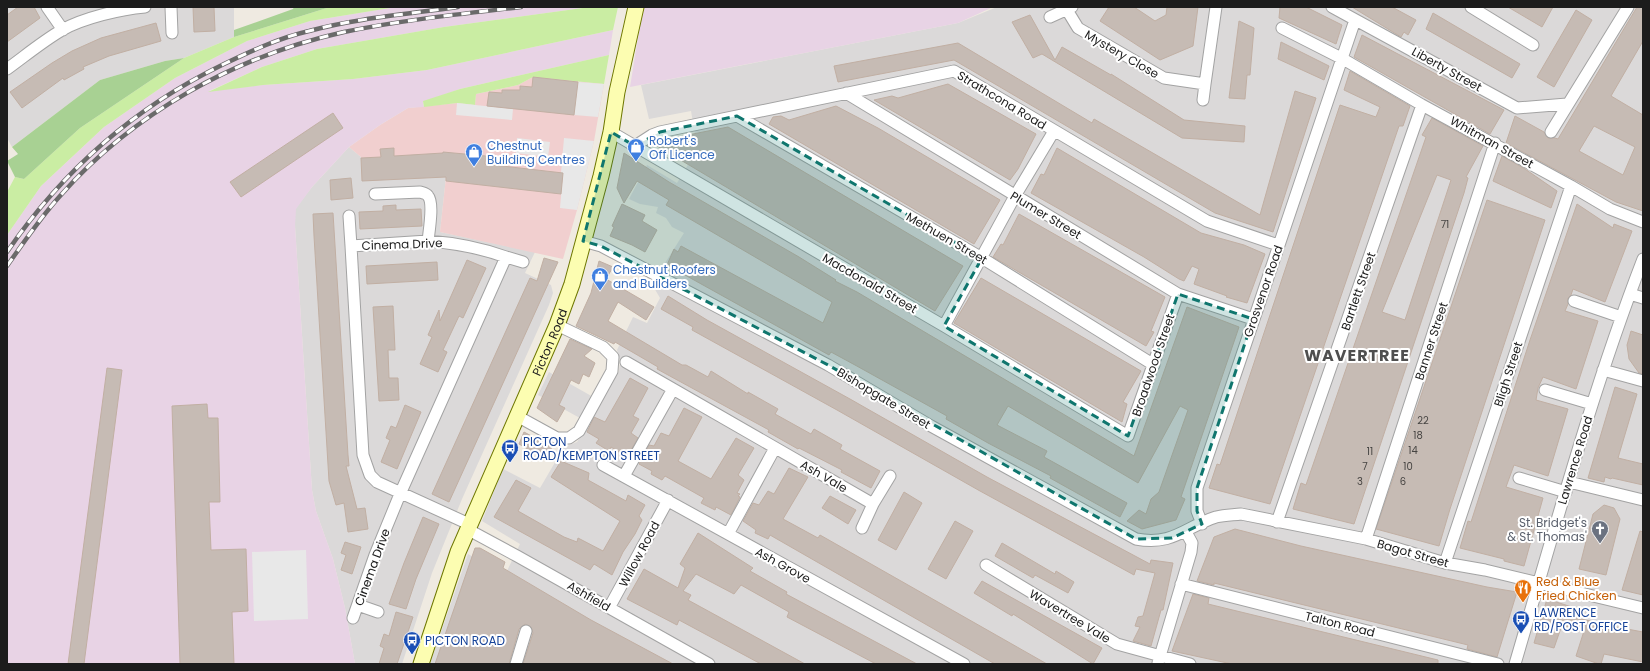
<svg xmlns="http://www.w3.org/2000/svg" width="1650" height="671" viewBox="0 0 1650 671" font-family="Poppins,sans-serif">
<rect width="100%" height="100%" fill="#efeae1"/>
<path fill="#dbd9d9" d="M7,7H234V37L184,58L165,61L100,80L12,147L7,138Z
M997,7H1643V664H430L468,554L505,575L520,544L482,521L503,469L540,488L564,447L577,442L589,423L538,395L549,372L602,402L619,371L620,362L617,350L633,317L647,323L660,298L653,286L665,263L684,233L672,227L666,218L656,213L658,207L640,204L629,199L647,165L677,183L703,140L695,134L691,111L649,119L641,85L958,23Z
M349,147L361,157L362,180L446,177L440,232L535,252L525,273L551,285L553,293L549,305L462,499L432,573L402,664H355L345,608L333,559L316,511L312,490L295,226V209L312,187Z"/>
<path fill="#f1cfcf" d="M533,77L604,84L594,141L577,210L563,259L440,232L446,177L362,181L361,157L349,147L380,125L408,108L457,103L475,105L476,94L518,85Z"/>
<path fill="#e8d3e5" d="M396,7H590L444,27L317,49L262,67L209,91L263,85L353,79L427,70L613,30L609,55L460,89L423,102L424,107L408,108L380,125L349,147L312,187L296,209L295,226L312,490L316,511L333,559L345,608L355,664H7V235L41,186L104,127L175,78L247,41L310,21Z
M643,7H993L958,23L630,87Z"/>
<path fill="#caeda3" d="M330,7H396L310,21L247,41L175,78L104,127L41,186L7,235V192L15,177L24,179L80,128L184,58L234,37Z
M590,7H618L613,30L427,70L353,79L263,85L208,92L262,67L317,49L444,27Z
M609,55L604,84L533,77L518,85L476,94L475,105L457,103L424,107L423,101L460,89Z"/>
<path fill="#a8d193" d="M294,7H330L234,37V30L293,9Z
M184,58L80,128L24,179L15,177L7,161L18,154L12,147L100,80L165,61Z"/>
<path fill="#e8e8e8" d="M578,82L604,84L598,117L574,115Z
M457,103L513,109L512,120L456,115Z
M517,138L550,142L548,157L516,153Z
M564,138L594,141L577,210L560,208L563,173H561Z
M306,550L308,619L254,621L252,552Z"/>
<path fill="#c6bbb4" stroke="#c1afa3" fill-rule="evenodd" d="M18,7H34L40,18L7,42V15Z
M193,7H214L215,31L194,32Z
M1109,7H1134L1155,21L1166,15L1167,7H1198L1193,46L1160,60L1100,21Z
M1280,7H1306L1342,25L1336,44L1279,18Z
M1352,7H1392L1416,20L1408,35L1404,32L1401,37Z
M1508,7H1553L1542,27Z
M1637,7H1643V41L1611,96L1643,115V211L1616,202L1506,143L1515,116L1544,132L1548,138H1555L1558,139ZM1594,126L1635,147L1623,175L1579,151Z
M1576,10L1592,20L1554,87L1537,77Z
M1433,13L1520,64L1512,78L1426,29Z
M1030,15L1055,60L1062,47L1111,75V74L1184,120L1245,126L1244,142L1182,138L1042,54L1033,58L1012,22Z
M1239,21L1254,28L1250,75H1247L1245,99L1229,98Z
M156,23L161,41L109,56L83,67L84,69L64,80L63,78L22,108L10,92L52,63L72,51L101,38Z
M1362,35L1504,110L1490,134L1354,57Z
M1281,42L1329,66L1324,80L1278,59Z
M958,43L1092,123L1094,119L1260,215L1295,91L1316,98L1273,232L1215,213L954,60L838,82L834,66Z
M1350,71L1410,106L1403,126H1399L1270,504L1209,488L1217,464L1220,465L1340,105L1376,117L1380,107L1344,90Z
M533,77L578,82L574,115L487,106L489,92L502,93V90H520V86L532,87Z
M948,84L1036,134L1018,169L1010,180L874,100L892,96L898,98Z
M836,106L878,128L1000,200L974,244L769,124L773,117L781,116L789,120Z
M333,113L343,128L241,197L230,182Z
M1432,118L1483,146L1466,177L1468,178L1464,193L1354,524L1293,509L1301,483L1306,485L1426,137L1422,135ZM1437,175L1451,180L1405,320L1382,312Z
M728,127L963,266L935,311L652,143L671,137L680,143L683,136Z
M394,148V156L443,153V152L486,156L485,164L563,173L561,194L446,181V177L362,181L361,158L381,157L380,149Z
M1057,148L1201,233L1244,245L1265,254L1247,303L1226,297L1227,296L1194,284L1199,269L1192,266L1184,281L1179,279L1144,257L1031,193L1041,174L1044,175Z
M624,153L669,182L799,257L836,280L835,281L857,292L1134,456L1187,307L1239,327L1181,497L1185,499L1176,520L1142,529L1127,521L1139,510L1146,514L1151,499L1159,492L1188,410L1180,406L1138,483L1008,406L997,425L1047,451L1044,457L1127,503L1120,517L1050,478L1051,476L988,443L946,419L947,416L855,365L831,352L829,355L667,265L674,249L678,252L681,246L823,323L832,302L666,205L669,200L637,181L624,203L617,188Z
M1502,156L1525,169L1557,191L1551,208L1493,181Z
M351,178L353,198L331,200L330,180Z
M1487,200L1545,220L1450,509L1439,546L1376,529Z
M622,204L645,215L642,221L657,230L645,252L632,245L610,236L614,227L612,226Z
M1577,204L1613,228L1614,224L1632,231L1605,302L1573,289L1571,295L1568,298V304L1565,311L1598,321L1576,389L1543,377L1538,388L1536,400L1568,409L1548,476L1514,465L1506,487L1543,498L1524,566L1504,561V559L1460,548L1468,521L1471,522L1530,340Z
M396,205V210L421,209L422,226L360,229L359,212L383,211V206Z
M333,213L348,455L349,466H346L357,509L365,508L368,529L348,532L344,503L336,505L329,481L314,236L313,214Z
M1019,214L1165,297L1151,331L1154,332L1146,346L993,257L1001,244L1003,245Z
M544,258L558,262L449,502L432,494L530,278L537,281Z
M467,260L486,268L463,318L459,316L443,350L447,352L438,372L420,364L432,337L428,335L439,310L440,321Z
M599,261L613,267L606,279L654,307L646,320L618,302L608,321L682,365H686L708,377L711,371L748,394V392L778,409L775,414L811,434L814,429L842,445L840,449L880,471L871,488L841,472L842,470L799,448L798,449L768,432L769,430L657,369L658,367L615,342L614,344L576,326L591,293Z
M437,262L438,280L367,284L366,266Z
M981,278L1141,371L1123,402L1127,404L1122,422L954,323Z
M668,296L707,320L850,399L987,477L1150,564L1151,560L1173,563L1163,610H1161L1151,646L1133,641L1140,627L1135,626L1138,617L1143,616L1155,573L1136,569L1134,575L980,491L837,410L692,330L693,327L661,309Z
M393,306L395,350H388L389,378H398L399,400L379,401L373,307Z
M1631,331L1643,335V374L1639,373L1629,359L1627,345Z
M570,339L592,349L584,356L595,363L589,377L583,374L579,384L571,380L559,405L565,408L557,422L537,408Z
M107,368L122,370L84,664H68Z
M630,378L648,388L633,416L639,419L631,433L638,438L627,457L611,447L609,451L596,443L599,439L587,432L594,417L605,422Z
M1615,387L1637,394L1618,458L1643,464V485L1612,478L1611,479L1605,477L1604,482L1588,478Z
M207,404L208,418H218L220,502H209L211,550L246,549L248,611L232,612L234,664H180L172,406Z
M405,405L421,412L397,469L381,462L390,440L386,438L391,426L396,428Z
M684,408L702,417L678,461L711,479L736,438L754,448L738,475L744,480L737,493L740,494L738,496L740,497L731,515L716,507L715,510L701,503L704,498L665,476L662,480L651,474L652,471L639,464L649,445L654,446L661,433L669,436Z
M524,432L552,447L545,459L519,444Z
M561,461L589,473L588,480L626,501L628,495L645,505L639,516L642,520L635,534L623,552L612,575L594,564L590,570L494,517L516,480L531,488L518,511L564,537L577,542L578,538L603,551L620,521L551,477Z
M789,468L808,477L783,519L818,538L820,535L1047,664H995L770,535L768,539L755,533L756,530L743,521L753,503L759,505L768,491L774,494Z
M904,492L922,503L896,550L878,540Z
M830,496L856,510L848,524L822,508Z
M1604,505L1614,508L1620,519L1606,575L1579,569L1593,514Z
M423,517L439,524L416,579L406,609L389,604L404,563Z
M955,521L973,531L946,579L928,569Z
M1235,529L1301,546L1487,587L1517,592L1497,657L1467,649L1468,645L1214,583V585L1197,581L1214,537Z
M1640,531L1643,532V595L1622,590Z
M698,533L753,568L750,571L787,592L786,594L917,664H876L787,617L789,612L741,585L734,594L696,574L683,591L691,595L688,600L805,664H761L679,620L677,625L627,599L644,569L678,588L685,568L680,564Z
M345,542L361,547L352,574L341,570L346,555L341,553Z
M1002,543L1055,574L1056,571L1074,582L1068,593L1035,575L1033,578L995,556Z
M475,548H480L505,562L503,568L591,620L673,664H523L533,633L531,627L525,624L519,629L509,664H435Z
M982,581L1102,648L1093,664L1013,614L1012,616L974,593Z
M1193,594L1209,598L1208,604L1438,660V664H1232L1172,651Z
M1547,599L1578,609L1576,618L1595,622L1594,626L1610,630L1611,626L1643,632V662L1604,654L1601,664H1599L1576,656L1584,631L1562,625L1554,648L1534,643Z
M396,612L413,617L397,664H379L384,648L380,646L384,634L389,636Z"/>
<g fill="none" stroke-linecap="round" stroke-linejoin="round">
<g stroke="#a3a3a3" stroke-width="13">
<path id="street" d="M47,7L63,30
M171,7L172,33
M1332,7L1517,108L1567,104
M1471,7L1533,45
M1067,10L1078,28L1164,78L1205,84L1216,7
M1050,17L1072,7
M1282,28L1343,59L1422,105L1571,186L1610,209L1643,222
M7,69C25,56 43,41 62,30C83,18 121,9 145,7
M846,93L1178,294L1253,319
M1203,100L1205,84
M737,116L982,258L1154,365
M611,132L944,326L1128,436L1178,294
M1551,132L1628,7
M635,146L652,135L660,132L954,71L1207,221L1278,245
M375,194L420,192C423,193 426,193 428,196C434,203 429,231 428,241
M349,216L351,246
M583,241L601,246L828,365L931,426L1136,539C1173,546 1185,527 1216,517C1225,515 1233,515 1241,514L1366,539L1445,563L1485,570L1643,608
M506,257L523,262
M1630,294L1643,298
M1574,301L1621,317
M944,326L1015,196L1054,131
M626,362L873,504
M1603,370L1643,381
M1545,390L1592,404
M517,416L557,438H569L579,431L612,371L613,357L603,347L557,325
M603,465L964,664
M624,476L673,389
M1519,478L1566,492
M1569,482L1643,500
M1277,522L1422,105
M1202,524L1197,511V488L1355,20
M862,528L873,504L890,476
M467,529L517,556L709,664
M728,534L775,448
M1366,539L1495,143
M1445,563L1571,186
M986,565L1117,644L1190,664
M1181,584L1498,664
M358,605L378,612
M609,608L668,500
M353,618L375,555L400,494L506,257C481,248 455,243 428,241L351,246L363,455L370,475L377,482L469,524
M1158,663L1191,552L1192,543L1186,532
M516,664L526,631
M1515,664C1555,528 1592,391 1643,259"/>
</g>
<g stroke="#6e7700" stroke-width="17">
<g id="secondary">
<path id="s1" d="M421,664L458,552L557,325L572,284L601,176L611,132L617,92L636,7"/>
</g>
</g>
<use href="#street" stroke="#fff" stroke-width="11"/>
<use href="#secondary" stroke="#fcfdb1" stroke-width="15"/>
<g stroke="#6a6a6a" stroke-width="4.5">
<path id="rail" d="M7,252C63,170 135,107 224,64C251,51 279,38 309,31C357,18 409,14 458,7
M7,266C24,242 40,218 60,196C133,113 236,56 344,32C402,20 461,14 521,7"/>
</g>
<use href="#rail" stroke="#fff" stroke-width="3" stroke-dasharray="9" stroke-linecap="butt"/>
</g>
<path fill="#0f766e" fill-opacity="0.2" stroke="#0f766e" stroke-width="3" stroke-dasharray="8 5" stroke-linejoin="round" d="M737,116L982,258L944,326L1128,436L1178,294L1253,319L1197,488V511L1202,524L1172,538L1136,539L828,365L601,246L583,241L611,132L635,146L660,132Z"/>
<defs>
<g id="shop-pin" transform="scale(0.9)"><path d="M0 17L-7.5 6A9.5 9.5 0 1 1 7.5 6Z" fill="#3f7fe0" stroke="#fff"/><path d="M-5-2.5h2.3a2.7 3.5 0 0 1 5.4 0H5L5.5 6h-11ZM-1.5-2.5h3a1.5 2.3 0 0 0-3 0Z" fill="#fff"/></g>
<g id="bus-pin" transform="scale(0.9)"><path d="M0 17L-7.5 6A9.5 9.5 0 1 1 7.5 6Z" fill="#1a4fb4" stroke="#fff"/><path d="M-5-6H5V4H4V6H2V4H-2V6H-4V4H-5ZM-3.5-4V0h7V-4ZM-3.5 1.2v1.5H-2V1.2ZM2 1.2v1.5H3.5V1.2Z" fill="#fff"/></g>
<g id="church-pin" transform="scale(0.9)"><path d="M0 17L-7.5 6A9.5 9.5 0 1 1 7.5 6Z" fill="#6b7280" stroke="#fff"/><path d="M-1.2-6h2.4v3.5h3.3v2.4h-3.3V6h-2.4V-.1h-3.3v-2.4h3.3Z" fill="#fff"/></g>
<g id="restaurant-pin" transform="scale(0.9)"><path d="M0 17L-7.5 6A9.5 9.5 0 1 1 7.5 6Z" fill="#e8710a" stroke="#fff"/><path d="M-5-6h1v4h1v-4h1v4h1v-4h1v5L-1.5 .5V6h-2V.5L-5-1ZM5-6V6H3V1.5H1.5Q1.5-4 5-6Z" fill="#fff"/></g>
</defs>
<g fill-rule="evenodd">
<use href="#shop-pin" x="636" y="147"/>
<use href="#shop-pin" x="474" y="152"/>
<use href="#shop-pin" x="600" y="276"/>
<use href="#bus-pin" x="510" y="448"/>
<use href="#church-pin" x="1600" y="529"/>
<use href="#restaurant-pin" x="1523" y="588"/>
<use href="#bus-pin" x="1521" y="619"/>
<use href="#bus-pin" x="412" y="640"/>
</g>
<g text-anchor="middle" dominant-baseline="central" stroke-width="4" stroke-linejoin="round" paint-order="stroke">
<g font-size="10" fill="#464442">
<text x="1445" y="224">71</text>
<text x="1423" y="420">22</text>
<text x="1418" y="435">18</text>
<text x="1413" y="450">14</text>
<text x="1370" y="451">11</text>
<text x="1365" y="466">7</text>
<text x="1408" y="466">10</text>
<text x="1360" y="481">3</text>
<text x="1403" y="481">6</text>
</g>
<g font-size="12" fill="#1c1c1c" stroke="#fff">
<text transform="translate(1122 54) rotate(30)">Mystery Close</text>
<text transform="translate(1447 69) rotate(29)">Liberty Street</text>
<text transform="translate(1002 100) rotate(31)">Strathcona Road</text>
<text transform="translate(1492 142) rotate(29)">Whitman Street</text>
<text transform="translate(1046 215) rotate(31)">Plumer Street</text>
<text transform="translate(947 238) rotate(30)">Methuen Street</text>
<text transform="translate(402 244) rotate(-2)">Cinema Drive</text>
<text transform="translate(870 283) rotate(30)">Macdonald Street</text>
<text transform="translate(1263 291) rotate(-71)">Grosvenor Road</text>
<text transform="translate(1358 291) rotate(-71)">Bartlett Street</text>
<text transform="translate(1431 341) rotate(-72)">Banner Street</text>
<text stroke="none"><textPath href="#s1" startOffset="347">Picton Road</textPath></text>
<text transform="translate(1153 365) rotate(-71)">Broadwood Street</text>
<text transform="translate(1508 374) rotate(-72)">Bligh Street</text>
<text transform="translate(884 398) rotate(31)">Bishopgate Street</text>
<text transform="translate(1575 460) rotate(-73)">Lawrence Road</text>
<text transform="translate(824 476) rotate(30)">Ash Vale</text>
<text transform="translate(1413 553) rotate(16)">Bagot Street</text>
<text transform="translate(639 554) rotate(-62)">Willow Road</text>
<text transform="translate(783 565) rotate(29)">Ash Grove</text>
<text transform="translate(372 567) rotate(-70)">Cinema Drive</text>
<text transform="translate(589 596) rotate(30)">Ashfield</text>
<text transform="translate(1070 616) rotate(31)">Wavertree Vale</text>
<text transform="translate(1340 624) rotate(14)">Talton Road</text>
</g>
<g font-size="12" fill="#366cbe" stroke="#fff" text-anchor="start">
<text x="649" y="140">Robert's<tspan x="649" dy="14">Off Licence</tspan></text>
<text x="487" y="145">Chestnut<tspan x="487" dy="14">Building Centres</tspan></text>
<text x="613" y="269">Chestnut Roofers<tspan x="613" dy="14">and Builders</tspan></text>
</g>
<g font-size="12" fill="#164399" stroke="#fff" text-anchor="start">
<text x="523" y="441">PICTON<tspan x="523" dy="14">ROAD/KEMPTON STREET</tspan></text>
<text x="1534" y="612">LAWRENCE<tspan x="1534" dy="14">RD/POST OFFICE</tspan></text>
<text x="425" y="640">PICTON ROAD</text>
</g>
<g font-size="12" fill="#5b616d" stroke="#fff" text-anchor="end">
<text x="1587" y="522">St. Bridget's<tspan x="1587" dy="14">&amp; St. Thomas'</tspan></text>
</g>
<g font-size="12" fill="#c56008" stroke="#fff" text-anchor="start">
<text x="1536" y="581">Red &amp; Blue<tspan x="1536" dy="14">Fried Chicken</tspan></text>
</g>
<g font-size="16" font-weight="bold" letter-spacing="1" fill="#4f4f4f" stroke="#fff">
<text x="1357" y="355">WAVERTREE</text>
</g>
</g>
<rect width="1650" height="671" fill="none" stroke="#1c1c1c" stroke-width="16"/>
</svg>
